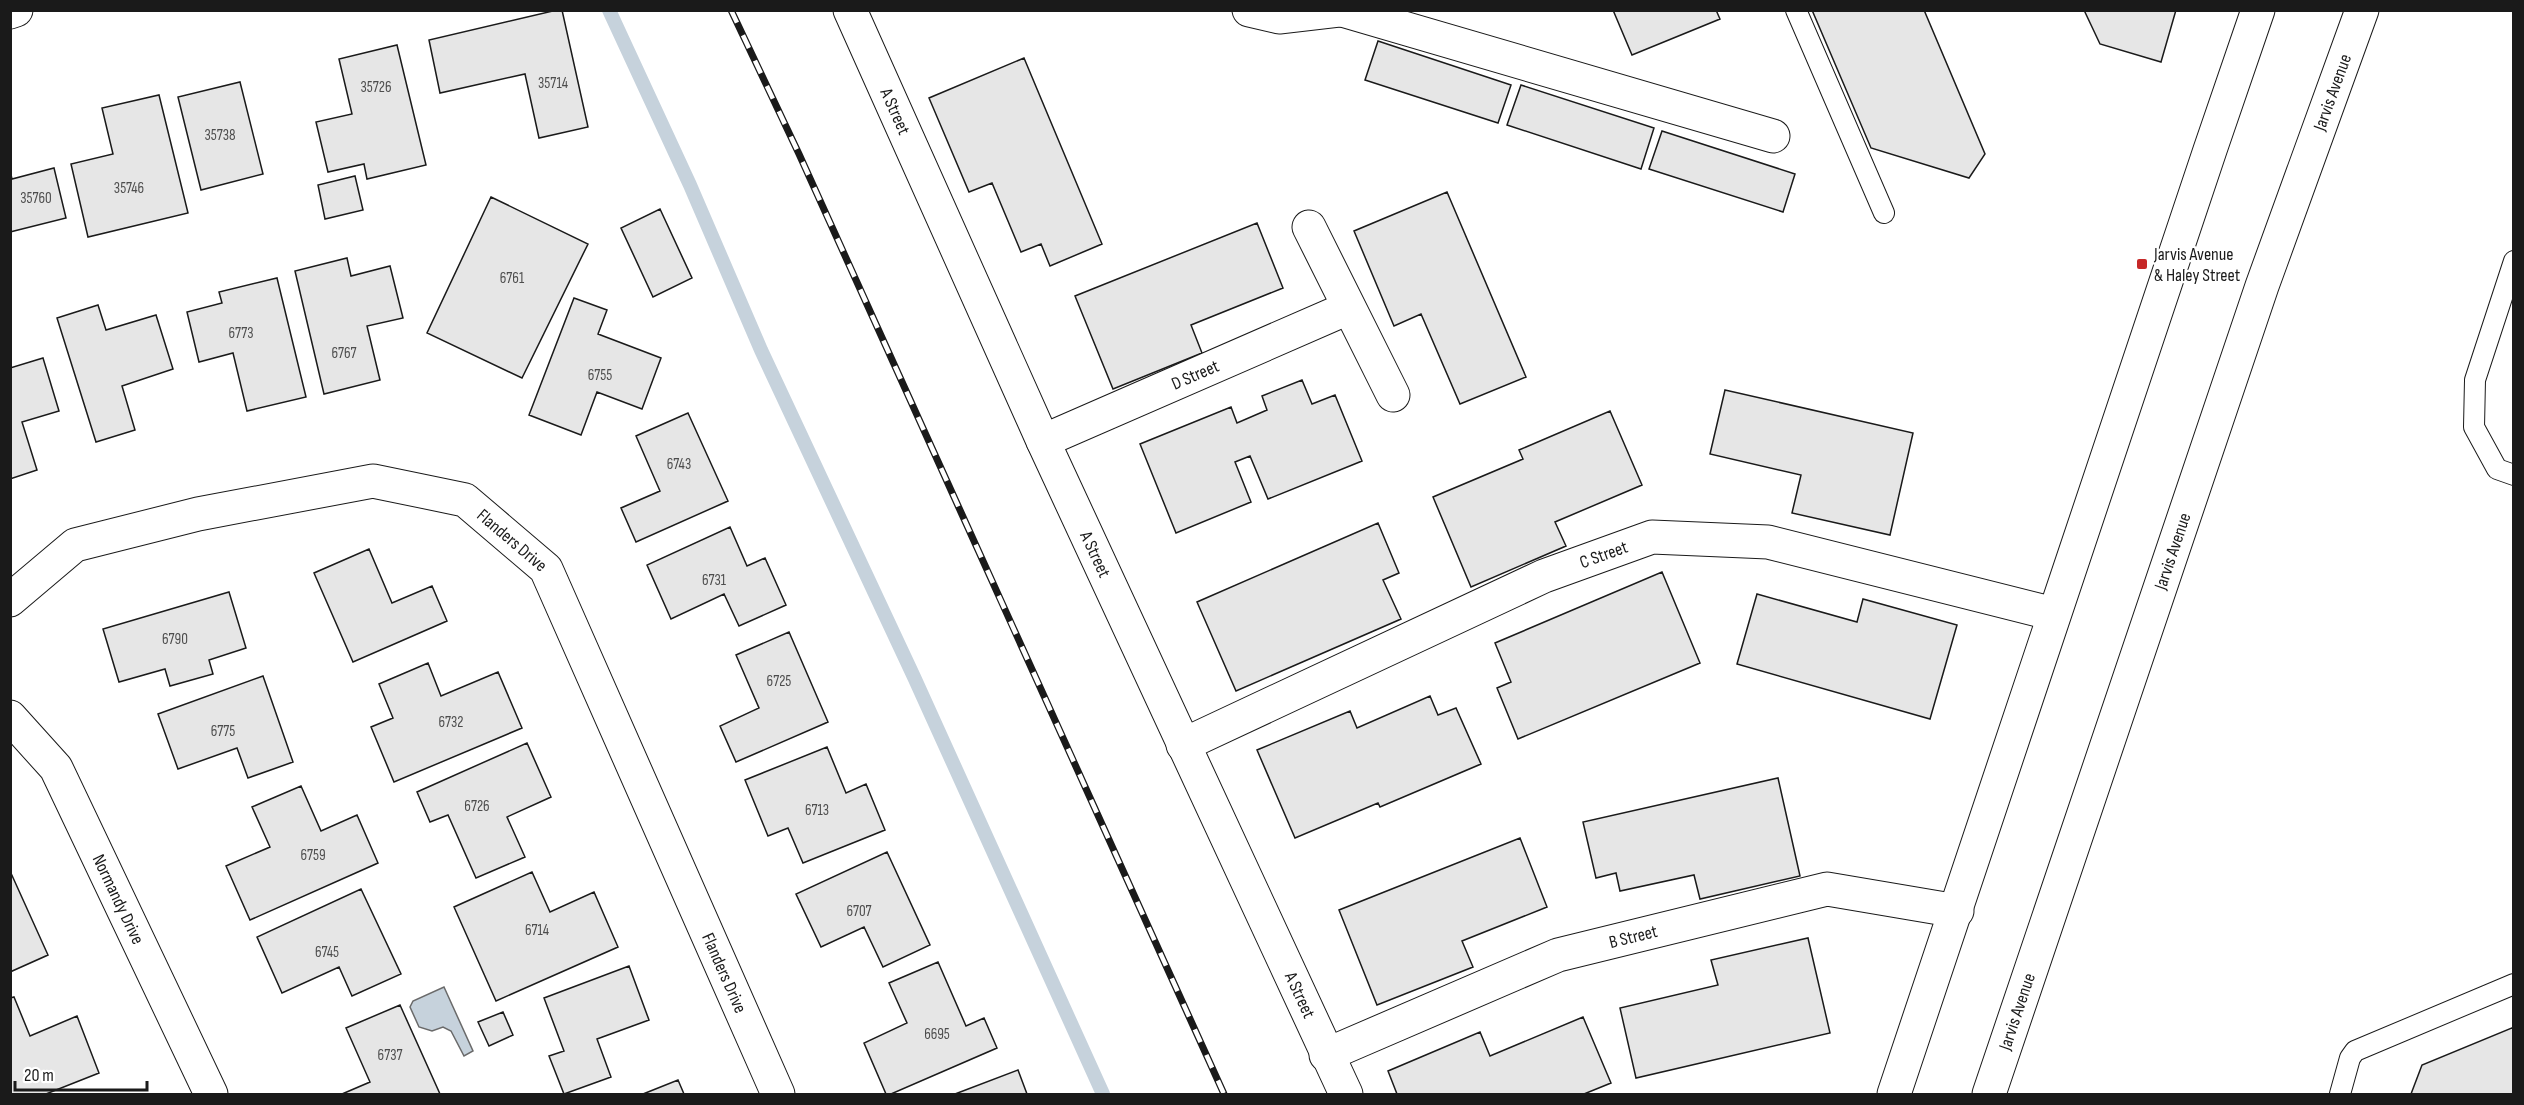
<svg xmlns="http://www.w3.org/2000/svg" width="2524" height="1105" viewBox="0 0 2524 1105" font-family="'Sofia Sans Condensed',sans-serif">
<rect width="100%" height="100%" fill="#fff"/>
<path fill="#c6d2dc" stroke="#6a6a6a" stroke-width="1.5" d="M444,987L473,1051L464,1056L451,1031L443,1027L432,1031L419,1027L410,1007L413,1001Z"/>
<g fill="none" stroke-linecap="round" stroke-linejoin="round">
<path stroke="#c6d2dc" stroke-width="14" d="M609,10L690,185L761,350L914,677L1103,1094"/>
</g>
<path fill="#e6e6e6" stroke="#1a1a1a" stroke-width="1.5" d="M557,10H562L588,127L539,138L525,74L440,93L429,40Z
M1613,10H1716L1720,19L1632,55Z
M1812,10H1924L1985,154L1969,178L1871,148Z
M2084,10H2176L2161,62L2100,44Z
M1378,41L1511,85L1498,123L1365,80Z
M397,45L426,165L367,179L364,164L328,172L316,122L352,114L339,59Z
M1024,58L1102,244L1050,266L1041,244L1021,252L992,183L969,192L929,98Z
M240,82L263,174L201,190L178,97Z
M1521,85L1654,128L1641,169L1507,125Z
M159,95L188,213L88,237L71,164L113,154L102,108Z
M1662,131L1795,174L1783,212L1649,169Z
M54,168L66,218L10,232V171L12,179Z
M355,176L363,210L325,219L318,185Z
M1447,192L1526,377L1460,404L1421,314L1394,326L1354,231Z
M491,197L588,244L522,378L427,333Z
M660,209L692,278L653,297L621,228Z
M1257,223L1283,288L1191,325L1202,353L1113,389L1075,296Z
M347,258L351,276L390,266L403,318L367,326L380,380L324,394L295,271Z
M277,278L306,397L247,411L233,353L199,362L187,312L222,303L219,292Z
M574,298L607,310L598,334L661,358L642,409L597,392L581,435L529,415Z
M98,305L106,330L156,315L173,369L122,386L135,430L96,442L57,318Z
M43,358L59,411L22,422L37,470L10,479V368Z
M1302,380L1312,404L1335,395L1362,461L1268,499L1250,456L1235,462L1251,502L1176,533L1140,444L1231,407L1237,423L1267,410L1262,396Z
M1725,390L1913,433L1890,535L1792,513L1801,475L1710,454Z
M1610,411L1642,485L1555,522L1566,546L1471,587L1433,497L1523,459L1519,450Z
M688,413L728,501L636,542L621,508L660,491L636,436Z
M1378,523L1399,573L1383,580L1401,619L1236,691L1197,602Z
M730,527L747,566L765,558L786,605L739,626L724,594L671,619L647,565Z
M369,549L392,603L432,586L447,621L353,662L314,573Z
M1662,572L1700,663L1518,739L1497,688L1511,682L1495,643Z
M229,592L246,648L209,660L213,674L170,686L165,669L119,682L103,629Z
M1757,594L1857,622L1863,599L1957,625L1930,719L1737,664Z
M789,632L828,722L736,762L720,726L759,708L736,655Z
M428,663L441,696L498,672L522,728L394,782L371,727L393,718L379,684Z
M263,676L293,762L248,778L237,748L178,769L158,714Z
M1430,696L1438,715L1456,708L1481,764L1380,807L1378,803L1295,838L1257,750L1350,711L1357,728Z
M527,743L551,797L507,817L525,857L476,878L448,815L430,822L417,792Z
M827,747L846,793L866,784L885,830L803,863L788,828L768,836L745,780Z
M1778,778L1800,876L1700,899L1694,875L1620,891L1616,873L1596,878L1583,822Z
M301,786L321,831L357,815L378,863L250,920L226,866L270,847L252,807Z
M1520,838L1547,907L1462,941L1473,967L1377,1005L1339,910Z
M887,852L930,945L883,967L864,927L821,947L796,894Z
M10,871L48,955L10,972Z
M532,872L550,912L594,892L618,947L496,1001L454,907Z
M361,889L401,974L352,996L339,967L282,993L257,937Z
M1808,938L1830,1033L1636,1078L1620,1008L1718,985L1711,960Z
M938,962L966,1026L984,1018L997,1048L891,1094H886L864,1043L907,1023L889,983Z
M629,966L649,1020L597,1039L611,1077L564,1094L549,1056L564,1051L544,998Z
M14,997L30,1036L77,1016L99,1073L46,1094H10V998Z
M400,1005L440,1094H342L370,1082L346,1028Z
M503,1012L513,1035L489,1046L478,1022Z
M1583,1017L1611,1083L1584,1094H1397L1388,1071L1480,1032L1490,1056Z
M2514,1027V1094H2411L2422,1065Z
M1018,1070L1027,1094H955Z
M678,1080L684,1094H643Z"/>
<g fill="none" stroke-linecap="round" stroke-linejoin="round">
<g stroke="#1a1a1a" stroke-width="22">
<path id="lane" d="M1796,10L1884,213
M2514,261L2475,380L2474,427L2497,469L2514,475
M2340,1094L2350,1058L2355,1051L2514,984"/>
</g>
<g stroke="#1a1a1a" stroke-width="35">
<g id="street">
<path id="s1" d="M850,10L1043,441L1346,1094"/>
<path d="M1249,10L1279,17L1339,10"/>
<path d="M1342,10L1773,136"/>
<path d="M1309,227L1393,395"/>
<path id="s2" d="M1043,441L1348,308"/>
<path id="s3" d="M10,600L75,545L198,514L373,481L465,500L546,569L778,1094"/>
<path id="s4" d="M10,717L56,768L211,1094"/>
<path id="s5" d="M1183,745L1544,576L1652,537L1768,542L2054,614"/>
<path id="s6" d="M1326,1055L1558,955L1827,889L1957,911"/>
</g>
</g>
<g stroke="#1a1a1a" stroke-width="35">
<g id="secondary">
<path d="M10,12L16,10"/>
<path d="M1894,1094L2210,150L2258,10"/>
<path id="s7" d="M1989,1094L2262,286L2362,10"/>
</g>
</g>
<use href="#lane" stroke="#fff" stroke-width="20"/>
<use href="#street" stroke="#fff" stroke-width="33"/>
<use href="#secondary" stroke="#fff" stroke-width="33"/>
<g stroke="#1a1a1a" stroke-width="7">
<path id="rail" d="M731,10L799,154L1224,1094"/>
</g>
<use href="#rail" stroke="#fff" stroke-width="4.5" stroke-dasharray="14" stroke-linecap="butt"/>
</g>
<rect fill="#c62828" stroke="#fff" stroke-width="2" x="2136" y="258" width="12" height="12" rx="3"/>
<g text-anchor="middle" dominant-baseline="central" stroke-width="4.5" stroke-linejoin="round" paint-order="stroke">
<g font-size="15" fill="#4d4d4d">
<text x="553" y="83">35714</text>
<text x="376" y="87">35726</text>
<text x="220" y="135">35738</text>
<text x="129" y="188">35746</text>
<text x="36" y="198">35760</text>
<text x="512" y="278">6761</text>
<text x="241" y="333">6773</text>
<text x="344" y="353">6767</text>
<text x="600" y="375">6755</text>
<text x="679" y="464">6743</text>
<text x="714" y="580">6731</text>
<text x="175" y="639">6790</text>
<text x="779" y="681">6725</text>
<text x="451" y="722">6732</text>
<text x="223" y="731">6775</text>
<text x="477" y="806">6726</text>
<text x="817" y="810">6713</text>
<text x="313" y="855">6759</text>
<text x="859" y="911">6707</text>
<text x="537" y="930">6714</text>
<text x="327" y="952">6745</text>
<text x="937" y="1034">6695</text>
<text x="390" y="1055">6737</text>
</g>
<g font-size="18" fill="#1a1a1a" stroke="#fff">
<text stroke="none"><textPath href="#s7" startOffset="1059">Jarvis Avenue</textPath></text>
<text stroke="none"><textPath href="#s1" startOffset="111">A Street</textPath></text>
<text stroke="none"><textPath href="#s2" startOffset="166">D Street</textPath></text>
<text stroke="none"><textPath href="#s3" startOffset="546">Flanders Drive</textPath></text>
<text stroke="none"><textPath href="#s7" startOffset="573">Jarvis Avenue</textPath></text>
<text stroke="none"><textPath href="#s1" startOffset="597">A Street</textPath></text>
<text stroke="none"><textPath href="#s5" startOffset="462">C Street</textPath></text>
<text stroke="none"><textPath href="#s4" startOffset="214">Normandy Drive</textPath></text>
<text stroke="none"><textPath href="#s6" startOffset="330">B Street</textPath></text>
<text stroke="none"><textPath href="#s3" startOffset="1032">Flanders Drive</textPath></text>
<text stroke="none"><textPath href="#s1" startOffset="1083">A Street</textPath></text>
<text stroke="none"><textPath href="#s7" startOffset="87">Jarvis Avenue</textPath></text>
</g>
<g font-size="18" fill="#1a1a1a" stroke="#fff" text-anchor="start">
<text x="2154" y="254">Jarvis Avenue<tspan x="2154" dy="21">&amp; Haley Street</tspan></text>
</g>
</g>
<rect width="2524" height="1105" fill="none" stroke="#1a1a1a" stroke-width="24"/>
<path d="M15 1081v9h132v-9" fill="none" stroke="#1a1a1a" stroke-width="3"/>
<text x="24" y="1081" font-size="18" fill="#1a1a1a" stroke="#ffffff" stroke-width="4.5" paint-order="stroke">20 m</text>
</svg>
